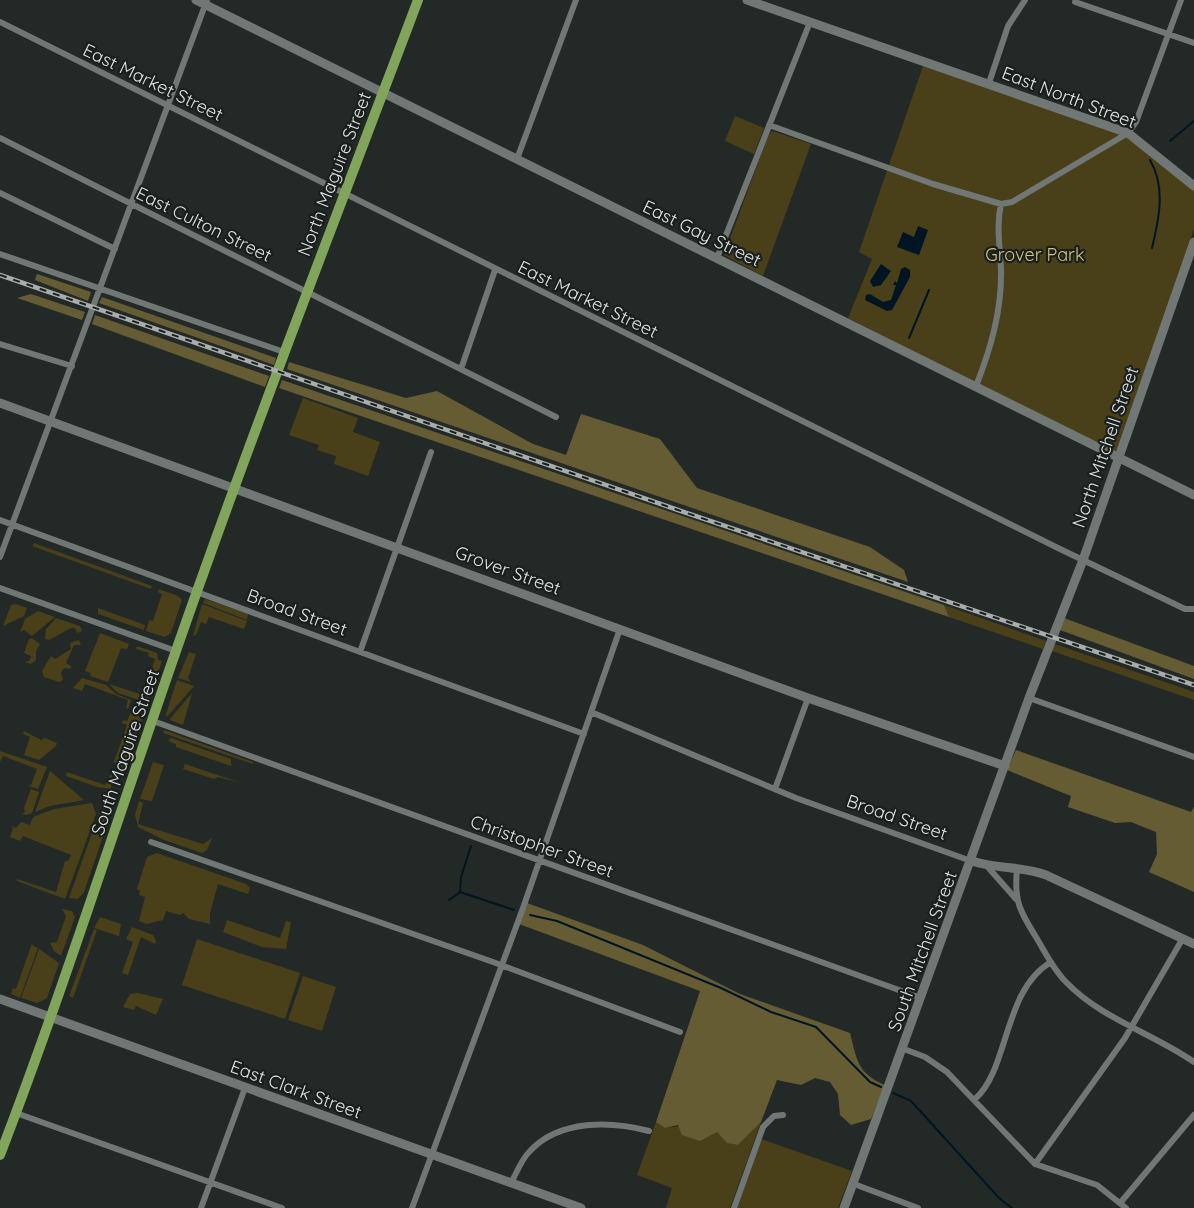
<svg xmlns="http://www.w3.org/2000/svg" width="1194" height="1208" viewBox="0 0 1194 1208" font-family="Quicksand,sans-serif">
<rect width="100%" height="100%" fill="#222926"/>
<path fill="#494019" d="M923,66L1128,133L1194,186V229L1120,458L848,318L872,259L859,252Z
M735,116L764,128L754,154L725,141Z
M772,131L811,144L763,276L724,255L768,136Z
M303,398L358,418L353,432L380,442L368,476L334,464L336,456L317,450L319,445L289,435Z
M34,543L152,586L151,589L32,546Z
M159,589L178,596L182,600L171,633L165,637L146,631L149,620L153,621L162,594L158,592Z
M205,599L248,614L247,620L203,603Z
M16,604L27,608L24,616L3,626L11,605Z
M202,604L247,621L244,629L209,617L206,624L201,622L196,635L193,636Z
M944,605L1046,641L1043,649L949,617Z
M98,608L145,625L144,630L98,614Z
M38,611L55,617L32,636L24,630L20,632L25,619Z
M56,618L80,626L82,631L77,633L75,628H71L49,640L45,639L46,629Z
M100,633L129,644L127,649L121,648L108,682L90,676L91,673L85,671Z
M32,638L40,644L36,651V660L31,664L24,662L29,661L31,656L24,653L29,639Z
M79,640L81,645H74L66,663L71,666L70,669L64,668L61,673L63,680L59,682L44,677L42,671L51,656L55,659L71,649L70,643Z
M1055,644L1194,692V700L1052,651Z
M137,646L157,653L158,660L162,661L148,703L118,693L109,684L143,695L155,659L148,656L149,653L136,649Z
M189,652L196,654L188,678L191,682L178,678Z
M82,678L106,685L116,694L131,700L128,709L126,708L128,700L85,684L82,691L73,688Z
M177,680L194,686L167,717L166,714Z
M192,693L183,725L170,720V719Z
M132,710H146L122,770L115,767L117,764L114,762L127,725L122,723L123,720L127,721Z
M164,730L253,762V764L163,733Z
M24,731L41,740L45,738L57,743L56,746L39,760L24,755L30,737L23,734Z
M171,738L231,759V766L176,747V744L168,741Z
M0,751L47,767L38,789L28,786L31,785L37,769L3,756L0,762Z
M153,762L164,765L152,801L140,799Z
M185,764L241,783L218,777L214,779L183,769Z
M50,771L84,800L50,806L35,812Z
M67,772L105,785L112,773L111,789L97,787L66,776Z
M31,789L39,792L32,813L27,815L22,814L25,812L24,808Z
M139,801L143,803L138,824L203,844L212,838L207,850L202,853L164,840L138,827L135,815Z
M92,803L96,814L65,899L17,881V879L56,892L65,861H68L71,855L23,836L20,841L10,837L13,828L10,826L16,828L21,822L30,825L33,817L54,809Z
M104,812L110,816L84,892L78,899L69,898L99,813Z
M157,853L246,884L250,888L248,894L218,884L210,913V924L189,919L183,913L180,915L166,911L163,920L147,924L139,921L145,897L139,895L140,891L137,889L147,857Z
M62,909L72,911L75,917L61,956L54,951L50,943L57,942L66,916Z
M100,917L121,924L119,936L94,928Z
M227,920L280,938L286,921L291,922L286,949L262,947L223,932Z
M132,927L153,935L156,941L155,944L141,937L128,975L122,973L133,942L126,939Z
M94,929L97,930L73,998L69,996Z
M197,939L300,973L285,1019L182,985Z
M32,943L33,946L38,948L20,998L11,994L13,988L16,989Z
M39,949L59,963L47,998L37,1003L21,998Z
M303,976L336,987L322,1031L288,1020Z
M138,993L163,999L156,1015L136,1006L134,1010L123,1007L130,994Z
M656,1122L665,1128C677,1125 708,1126 718,1133C726,1139 727,1143 738,1145L761,1122L730,1208H666L672,1188L637,1175Z
M761,1139L852,1171L838,1208H736Z"/>
<path fill="#665c34" d="M37,274L91,292L88,301L35,280Z
M31,294L85,312L82,320L17,298Z
M102,297L276,358L274,365L99,303Z
M95,315L269,376L265,387L92,324Z
M289,362L406,398L437,391L533,444L566,455L581,414L660,439L697,488L870,547L904,570L908,582L287,369Z
M282,380L944,605L949,617L279,388Z
M1064,618L1194,666V679L1060,630Z
M1016,750L1191,812L1194,807V892L1149,872L1157,854L1156,832L1131,822L1115,823L1068,807L1071,796L1007,770Z
M527,903L643,945L740,994L850,1033C857,1060 857,1073 885,1085L871,1119L851,1125L840,1115L838,1094L830,1082L815,1078L801,1085L777,1080L761,1122L738,1145L727,1143L717,1132L700,1141L682,1135L678,1125L665,1128L656,1122L700,991L519,924Z"/>
<path fill="#001524" d="M918,226L928,230L919,255L897,247L903,232L914,237Z
M881,264L891,271L881,285L873,287L870,281Z
M905,267L910,270V277L892,310L887,311L865,300L866,295L870,294L883,302L891,300L896,285H893L895,281L897,283L901,269Z"/>
<g fill="none" stroke-linecap="round" stroke-linejoin="round">
<path stroke="#001524" stroke-width="2" d="M1170,141L1194,121
M1150,160C1166,187 1159,219 1152,248
M909,338L929,290
M471,846L461,877L460,892L514,910
M449,900L459,893
M530,915L557,921L721,988L771,1012L816,1027L870,1082L881,1087
M893,1093L911,1101L1000,1199L1012,1208"/>
<path stroke="#707774" stroke-width="6" d="M1075,2L1194,43
M0,22L1060,549L1185,609H1194
M989,83L1008,26L1025,0
M769,125L933,184L1001,204L1012,202L1128,133L1136,122L1181,0
M0,138L556,417
M517,159L576,0
M0,193L115,249
M0,254L284,352
M717,258L810,22
M0,344L72,366
M461,369L495,270
M976,386C991,348 1002,310 1001,269C1000,247 996,226 1001,204
M0,520L584,734
M0,557L207,0
M0,588L176,651
M360,652L431,452
M1029,698L1194,757
M591,712L796,798L971,861
M153,721L921,998
M775,789L808,698
M151,842L493,962L680,1032
M986,865L1016,899
M1017,869C1014,900 1019,910 1036,937C1045,952 1053,969 1066,982C1100,1018 1154,1034 1194,1062
M904,1049L925,1057L947,1072L1035,1164L1097,1185L1126,1208
M975,1099C1009,1070 1003,990 1051,962
M16,1113L282,1208
M1035,1164L1125,1038L1183,938
M511,1183C517,1172 521,1160 530,1151C560,1119 611,1121 649,1131
M854,1184L918,1208
M1121,1202L1194,1115
M201,1208L245,1088
M412,1208L523,908L620,629
M734,1208L763,1127L774,1116L783,1115"/>
<path stroke="#707774" stroke-width="9" d="M196,0L1194,495
M747,0L1128,133L1194,186
M0,403L808,698L1005,766
M972,861C996,869 1022,866 1046,875L1194,944
M0,999L581,1208
M844,1208L1029,698L1083,560L1194,242"/>
<path stroke="#81a65b" stroke-width="10" d="M0,1155C64,988 118,817 177,648C253,430 337,215 418,0"/>
<g stroke="#a8adab" stroke-width="4.5">
<path id="rail" d="M0,275L675,509L1194,685"/>
</g>
<use href="#rail" stroke="#191f1c" stroke-width="2" stroke-dasharray="7" stroke-linecap="butt"/>
</g>
<g text-anchor="middle" dominant-baseline="central" stroke-width="4.5" stroke-linejoin="round" paint-order="stroke">
<g font-size="18" fill="#e1e5e3" stroke="#191f1c">
<text transform="translate(153 82) rotate(26)">East Market Street</text>
<text transform="translate(1069 97) rotate(21)">East North Street</text>
<text transform="translate(334 174) rotate(-69)">North Maguire Street</text>
<text transform="translate(204 224) rotate(26)">East Culton Street</text>
<text transform="translate(702 233) rotate(26)">East Gay Street</text>
<text transform="translate(588 299) rotate(26)">East Market Street</text>
<text transform="translate(1105 447) rotate(-71)">North Mitchell Street</text>
<text transform="translate(508 570) rotate(20)">Grover Street</text>
<text transform="translate(297 612) rotate(20)">Broad Street</text>
<text transform="translate(125 752) rotate(-71)">South Maguire Street</text>
<text transform="translate(897 817) rotate(19)">Broad Street</text>
<text transform="translate(542 846) rotate(20)">Christopher Street</text>
<text transform="translate(922 951) rotate(-70)">South Mitchell Street</text>
<text transform="translate(296 1089) rotate(20)">East Clark Street</text>
</g>
<g font-size="18" fill="#d6c582" stroke="#191f1c">
<text x="1035" y="254">Grover Park</text>
</g>
</g>
</svg>
